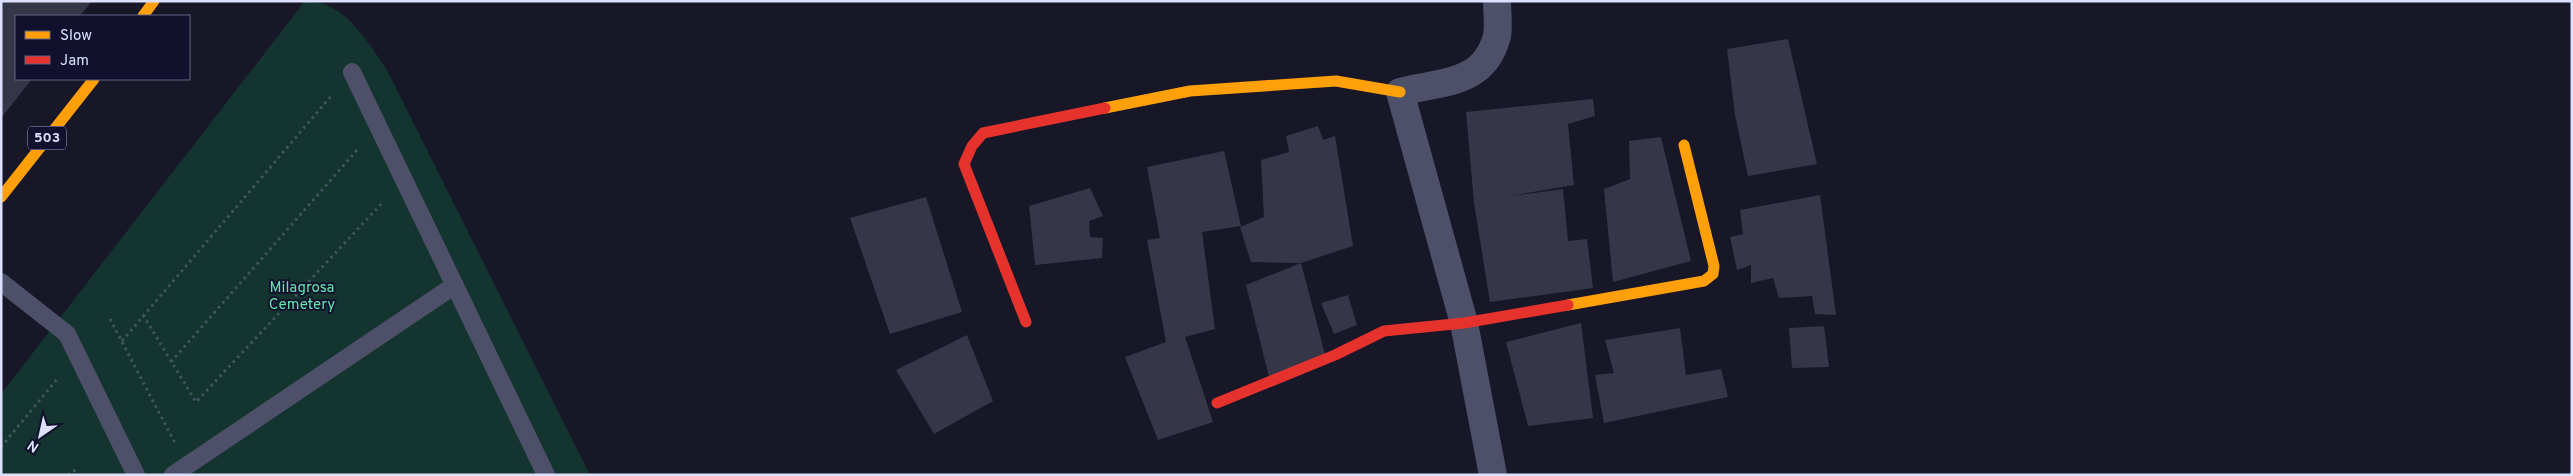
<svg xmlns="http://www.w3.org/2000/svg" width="2573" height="476" viewBox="0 0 2573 476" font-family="Overpass,sans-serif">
<rect width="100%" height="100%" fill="#171728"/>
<path fill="#14342f" d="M305,1C345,1 365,39 386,68L590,475H1V394Z"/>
<path fill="#363649" d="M1,1H92L80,16H16V79H32L1,118Z
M1788,39L1817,164L1748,176L1735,115L1727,49Z
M1593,99L1595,116L1568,124L1574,185L1510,196L1563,189L1568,241L1587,239L1593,288L1490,302L1474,203L1466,112Z
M1318,126L1323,140L1335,136L1353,246L1301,263L1326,358L1269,377L1246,285L1301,263L1251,262L1240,227L1264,217L1261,160L1289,152L1286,136Z
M1661,137L1691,261L1613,282L1604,189L1630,179L1629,141Z
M1224,151L1241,226L1202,232L1215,329L1185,337L1213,422L1158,440L1125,357L1166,342L1147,240L1160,238L1147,167Z
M1090,188L1103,216L1089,221L1090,237L1103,238L1102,258L1035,265L1029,206Z
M1820,195L1836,315L1815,314L1812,296L1779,298L1773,278L1751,283V265L1737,270L1730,237L1743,234L1740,210Z
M926,197L962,312L890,334L850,218Z
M1348,295L1357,325L1334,334L1321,303Z
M1581,323L1593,418L1528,426L1506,342Z
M1824,326L1829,367L1792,368L1789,328Z
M1680,328L1686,375L1721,369L1728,397L1604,423L1595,375L1614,373L1605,340Z
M967,335L993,401L934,434L896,370Z"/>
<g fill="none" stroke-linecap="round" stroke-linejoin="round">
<path stroke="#43545f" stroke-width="3" stroke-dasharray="2.5 4" stroke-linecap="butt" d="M143,315L196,402L383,202
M110,319L175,443
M122,341L332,95
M171,362L358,149
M1,447L58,378
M68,475L77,469"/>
<path stroke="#4d5068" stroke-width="18" d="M352,72L546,475
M1,282L67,334L136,475
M173,475L455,285"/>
<path stroke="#4d5068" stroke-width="28" d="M1493,475L1464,323L1400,92C1441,81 1484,86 1497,36C1499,26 1497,12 1497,1"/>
<path stroke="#ff9f0a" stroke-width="11" d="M143,16L154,1
M1105,108L1190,91L1336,81L1400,92
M1,197L94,79
M1568,305L1704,281L1713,274L1714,266L1684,145"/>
<path stroke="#e5322d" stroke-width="11" d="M1026,322L964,164L972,146L983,133L1105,108
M1217,403L1335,355L1384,331L1464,323L1568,305"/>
</g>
<g text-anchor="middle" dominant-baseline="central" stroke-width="4" stroke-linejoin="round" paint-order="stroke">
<rect fill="#11112e" stroke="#a0a2c0" stroke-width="1" x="28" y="126.5" width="38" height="23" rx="4"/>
<g font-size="14" font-weight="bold" fill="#dde0ff">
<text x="47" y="138">503</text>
</g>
<g font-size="15" fill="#62e6ac" stroke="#11112e">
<text x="302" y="288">Milagrosa<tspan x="302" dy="17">Cemetery</tspan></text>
</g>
</g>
<rect width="2573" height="476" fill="none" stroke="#dde0ff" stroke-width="5"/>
<rect x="15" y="15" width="175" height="65" fill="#11112e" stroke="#636482"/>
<rect x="25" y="31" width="25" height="8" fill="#ff9f0a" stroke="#636482"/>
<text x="60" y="40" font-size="15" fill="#dde0ff">Slow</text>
<rect x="25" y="56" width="25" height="8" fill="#e5322d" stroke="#636482"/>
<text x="60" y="65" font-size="15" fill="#dde0ff">Jam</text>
<g transform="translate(40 436) rotate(214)" stroke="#11112e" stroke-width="4" paint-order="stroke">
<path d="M0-4L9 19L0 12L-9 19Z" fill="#dde0ff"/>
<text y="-8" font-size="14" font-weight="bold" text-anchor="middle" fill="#dde0ff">N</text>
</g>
</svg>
